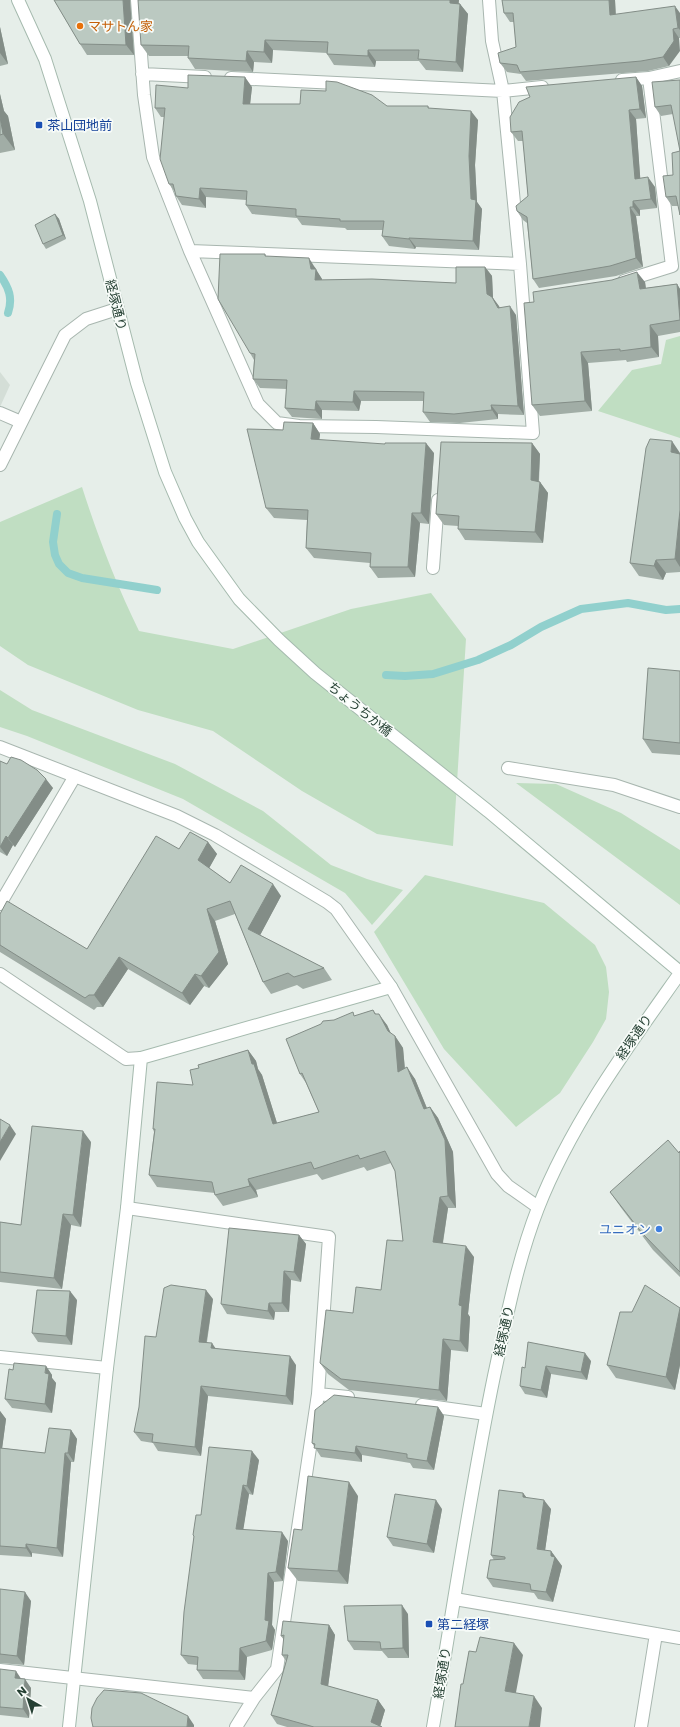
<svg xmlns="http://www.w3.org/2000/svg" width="680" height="1727" viewBox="0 0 680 1727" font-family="Poppins,'Noto Sans JP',sans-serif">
<rect width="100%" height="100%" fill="#e6eee9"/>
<path fill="#d4ded7" d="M0,372L10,385L0,407Z"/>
<path fill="#c0dec2" d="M680,336V438L598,411L632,370L661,364L666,340Z
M82,487C98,537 116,584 139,631L233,649L351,609L431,593L466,639L453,846L377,834L302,791L213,731L138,710L28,665L0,646V522Z
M0,690L32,710L175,764L263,811L331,865L367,879L403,890L372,925L345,893L183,799L27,736L0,727Z
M516,783L556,784L621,813L680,850V905Z
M425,875L544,903L595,945L606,967L609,992L606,1019L593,1042L560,1093L516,1127L444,1049L374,932Z"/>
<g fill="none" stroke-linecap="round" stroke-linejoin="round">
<path stroke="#91d0cd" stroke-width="8" d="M0,275C9,288 13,298 8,313
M57,514L53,542L55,555L59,564L68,573L82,578L157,590
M386,675L405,676L433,674L478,660L511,645L541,627L581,609L628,603L666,610L680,609"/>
<g stroke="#a8b6af" stroke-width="14">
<path id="lane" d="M0,413L21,422"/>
</g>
<g stroke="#a8b6af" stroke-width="14">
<path id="street" d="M137,0L144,95L153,157L190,251L258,404L277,423L299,426L376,427L533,433L520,264L503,91L492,41L489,0
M142,74L205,77
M231,78L503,91L542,87
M622,80L649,78
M190,251L520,264
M624,281L672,266L649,78L680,71
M0,465L65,335L86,319L117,309
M433,568L438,500
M0,747L177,816L215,835L327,902L336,909L391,987L497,1174L508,1186L538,1207
M508,768L614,785L680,807
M0,904L75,776
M0,974L126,1059L141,1058
M127,1208L329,1237L318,1394L277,1669L254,1698L236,1727
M0,1357L107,1368
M318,1394L348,1397
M422,1405L486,1414
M455,1599L680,1638
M0,1670L254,1698
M641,1727L656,1634"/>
</g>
<g stroke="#a5baae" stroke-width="14">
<path id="secondary" d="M18,0L45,59L90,201L137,383L165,472L185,518L198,542L239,599L279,640L315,673L488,811L680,972
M69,1727L107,1368L127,1208L141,1058L391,987
M433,1727C453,1610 470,1492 494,1376C506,1320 517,1262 538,1208C572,1122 627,1048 680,973"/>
</g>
<use href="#lane" stroke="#fff" stroke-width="12"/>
<use href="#street" stroke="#fff" stroke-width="12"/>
<use href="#secondary" stroke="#fff" stroke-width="12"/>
</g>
<path fill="#a1ada6" d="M54,0H130L134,55H87L80,44Z
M502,0H615L616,15L680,13V38H679L669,66L648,71L526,81L521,74L507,72L500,63L516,47L514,22H510L504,13Z
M459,3L460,4L468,14L463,72L426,70L419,61H376L375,67L334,65L327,54V53L273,50L272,63L254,62L253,72L195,69L188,58V56H149L141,45Z
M0,27L8,64L0,66Z
M636,77L642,86L646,118L636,119L640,178L655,187L657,208L640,210V216H636L643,267L616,276L539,288L533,279L527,223L523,220L517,211L528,196L523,141H518L511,132Z
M680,80L673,114L661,116L655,107Z
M252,87L250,104L387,106H428L429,108L478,120L475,165L477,202L482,209L479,250L416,247L415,249L389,246L382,236L383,230H347L345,228L302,225L297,218L252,214L246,205V200L206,197V208L182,205L176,196L175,192L169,184L164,117H161L155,108L188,88Z
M0,94L4,111L8,116L15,150L0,153Z
M673,175L678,206H672L666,197Z
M55,214L59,219L66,239L46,249L43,244Z
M265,254L266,256L315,267L316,270L322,279V280L456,283L485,267L492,276L493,298L499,307L516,315L524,415L498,414V419L460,423L430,422L423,412L424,401H361L359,411L322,410V419L292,417L285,408L287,389L260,388L253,379L254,360L250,353Z
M645,282L646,288L677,284L680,289V332L658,336L659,357L627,362L626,360L588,363L592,411L540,416L532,405L534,302Z
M313,423L320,434L319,440L434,453L429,524L420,523L415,577L378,578L370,567V563L314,558L306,548L307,520L274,518L266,508L283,430Z
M532,443L540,454L539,482H540L548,493L543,543L465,540L458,529V526L444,525L436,514Z
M680,453V572L666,573L663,580L639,576L630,563Z
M680,671V755L652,753L643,739Z
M0,761L53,788L15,847L13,845L7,856L0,852Z
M208,842L217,854L209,868L230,883L281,896L260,935L324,968L332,980L303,989L297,985L271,994L263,982L235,914L215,921L228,964L209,988L204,986L190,1005L128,969L103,1007H97L94,1010L0,952V914L87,949L179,849Z
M373,1010L376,1014L387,1025L391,1034L395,1036L403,1048L405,1069L415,1079L427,1108L430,1107L438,1118L453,1152L456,1208H448L443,1243L474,1257L468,1314L470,1317L468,1352L451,1350L447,1401L349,1390L328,1374L320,1363L353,1313L381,1290L403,1241L395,1171L391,1163L367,1171L364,1167L322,1180L317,1174L256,1190L258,1197L223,1206L215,1195V1193L157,1187L149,1175L154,1132L153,1129L193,1085L199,1068L248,1050L256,1061L258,1069L262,1075L277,1123L319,1112L306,1083L300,1074L355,1016Z
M91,1142L81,1227L71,1225L62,1289L0,1282V1222L21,1225Z
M680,1151V1277L653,1250L622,1209L610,1192Z
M299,1235L306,1244L301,1282L291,1280L289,1312H275L274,1320L227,1314L221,1304Z
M213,1299L207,1342L215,1348L296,1365L293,1405L208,1396L201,1456L158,1451L153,1443L141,1441L134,1432L156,1337Z
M77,1300L72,1345L38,1342L32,1333Z
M680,1308V1365L675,1390L616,1378L607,1365L632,1312Z
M591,1361L587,1380L551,1374L547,1398L525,1394L520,1386L525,1368Z
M46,1366L52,1375V1378L56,1383L52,1413L12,1408L5,1399L13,1370Z
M438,1407L444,1416L434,1470L413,1468L410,1463L362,1455V1462L321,1457L312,1443Z
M0,1411L6,1419L2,1448L45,1453L71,1430L77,1439L74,1462H71L63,1557L32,1553V1557L0,1555Z
M259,1460L253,1495L249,1494L243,1529L288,1541L283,1581L274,1582L272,1625L275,1630L272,1650L247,1657L245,1680L203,1679L197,1670V1665L188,1664L181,1655L194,1537L193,1535Z
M523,1493L526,1497L551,1509L545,1550L551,1551L562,1566L553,1602L538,1599L534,1593L493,1587L487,1578L494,1560L491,1555Z
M358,1496L348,1584L298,1581L288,1568L302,1530Z
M442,1509L434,1553L393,1546L387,1537Z
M0,1589L31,1601L24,1665L0,1663Z
M408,1614L409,1658H388L382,1651L354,1650L348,1641Z
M329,1625L335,1635L328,1686L378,1700L385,1710L380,1726L382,1727H287L277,1724L271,1715L286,1661L282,1655L284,1640L281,1636Z
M0,1669L21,1679L31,1688L29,1718L0,1715Z"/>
<path fill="#838d87" d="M123,0H130L134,55L126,45Z
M450,0H459L458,14L450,3Z
M609,0H615L616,25L610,15Z
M460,4L468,14L463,72L456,62Z
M675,6L680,13V30L678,28Z
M0,27L8,64L0,53Z
M673,29L679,38L680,51L669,66L663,57Z
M265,40L273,50L272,63L264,52Z
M368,50L376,61L375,67L368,56Z
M247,51L254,62L253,72L246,61Z
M245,77L252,87L249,114L243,104Z
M636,77L642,86L646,118L640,109Z
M0,94L4,111L8,116L15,150L3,134L0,117Z
M629,110L636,119L641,188L635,179Z
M471,111L478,120L475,165L477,202L482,209L479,250L473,241L469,156Z
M648,177L655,187L657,208L651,199Z
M200,188L206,197V208L199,199Z
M633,201L640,210V216L633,207Z
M630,207L636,216L643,267L636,258Z
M55,214L59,219L66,239L63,235Z
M409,238L416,247L415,249L409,239Z
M309,258L322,279L321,289L315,280L311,269Z
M485,267L492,276L493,298L499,306L504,317L487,294Z
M637,272L645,282L647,299L640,289Z
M677,284L680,289V320Z
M510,306L516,315L524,415L518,406Z
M650,325L658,336L659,357L651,347Z
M581,352L588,363L592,411L585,401Z
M354,391L361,401L359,411L353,402Z
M316,401L322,410V419L315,410Z
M491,405L498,414V419L492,410Z
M313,423L320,434L318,450L311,439Z
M672,441L680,453V465L671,452Z
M426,443L434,453L429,524L421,513Z
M532,443L540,454L538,491L531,480Z
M540,482L548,493L543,543L535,532Z
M680,510V567L675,559Z
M412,513L420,523L415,577L408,567Z
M656,560L666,573L663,580L654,566Z
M46,779L53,788L15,847L8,838Z
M6,836L13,845L7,856L0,847Z
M208,842L217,854L207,872L198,860Z
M273,884L281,896L257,941L248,929Z
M207,909L215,921L228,964L209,988L201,976Z
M119,957L128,969L103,1007L94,995Z
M195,974L204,986L190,1005L182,993Z
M379,1014L387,1025L395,1042V1036L403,1048L406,1083L398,1072L388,1031Z
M248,1050L256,1061L258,1069L262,1075L281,1136L273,1124L252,1064Z
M407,1067L415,1079L432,1121L424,1109Z
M430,1107L438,1118L453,1152L456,1208L448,1196Z
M10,1125L16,1134L0,1161V1142Z
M83,1131L91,1142L81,1227L73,1215Z
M248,1179L256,1190L258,1197L250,1186Z
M440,1197L448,1208L441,1254L433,1242Z
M63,1214L71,1225L62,1289L54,1278Z
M299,1235L306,1244L301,1282L294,1272Z
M466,1246L474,1257L468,1314L470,1317L468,1352L460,1341L459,1305Z
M284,1271L291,1280L289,1312L282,1303Z
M206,1290L213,1299L205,1351L199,1342Z
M70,1291L77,1300L72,1345L66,1336Z
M269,1303L275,1312L274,1320L268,1311Z
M680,1308V1365L675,1390L666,1377Z
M443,1339L451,1350L447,1401L439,1390Z
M212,1343L218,1352L211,1348Z
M585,1353L591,1361L587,1380L581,1372Z
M290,1356L296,1365L293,1405L286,1396Z
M46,1366L52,1375V1378L56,1383L52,1413L45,1404Z
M546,1366L551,1374L547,1398L541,1390Z
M201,1386L208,1396L201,1456L195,1447Z
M438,1407L444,1416L434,1470L427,1461Z
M0,1411L6,1419L1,1457L0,1456Z
M71,1430L77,1439L74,1462L68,1453Z
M356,1446L362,1455V1462L355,1453Z
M252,1451L259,1460L253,1495L247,1486Z
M65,1453L71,1462L63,1557L57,1548Z
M349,1482L358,1496L348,1584L338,1571Z
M243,1485L249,1494L242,1538L236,1529Z
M523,1493L530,1502L523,1497Z
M436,1500L442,1509L434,1553L427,1544Z
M544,1500L551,1509L544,1558L537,1549Z
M282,1532L288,1541L283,1581L276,1572Z
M26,1544L32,1553V1557L26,1548Z
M551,1551L562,1566L553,1602L546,1592Z
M268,1573L274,1582L272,1625L275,1630L272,1650L266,1641L265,1620Z
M25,1592L31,1601L24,1665L17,1656Z
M402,1605L408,1614L409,1658L403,1648Z
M329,1625L335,1635L327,1694L321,1684Z
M514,1643L523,1655L514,1703L505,1691Z
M240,1648L247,1657L245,1680L239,1671Z
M16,1671L22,1680L15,1678Z
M25,1679L31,1688L29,1718L23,1709Z
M534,1696L542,1708L540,1727H529Z
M378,1700L385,1710L380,1727L371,1722Z
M188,1716L194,1725V1727H187Z"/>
<path fill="#bbc9c1" stroke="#838d87" d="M54,0H123L126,45L80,44Z
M138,0H450V3L460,4L456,62L418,59L419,50H368V56L327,54L328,42L265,40L264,52L247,51L246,61L188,58L189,46L141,45Z
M502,0H609L610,15L675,6L678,28L673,29L674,41L663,57L641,61L520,72L517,65L500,63L498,53L516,47L513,13H504Z
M188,75L245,77L243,104H300L301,90L326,91V81L337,82L372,95L387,106H428V108L471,111L469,156L471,199L476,200L473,241L409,238V239L382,236L384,221H340V219L296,216V209L246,205L247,191L200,188L199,199L176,196L173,184H169L160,159L165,108H155L156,85L188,88Z
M636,77L640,109L629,110L635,179L648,177L651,199L633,201V207H630L636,258L610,266L533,279L527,217L517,211L516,206L528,196L522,131L511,132L510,117L519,102L530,97L526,87Z
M680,80V151L671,105L655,107L652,82Z
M0,117L3,134L0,135Z
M680,151V215L676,196L666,197L663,176L673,175L672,153Z
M55,214L63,235L43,244L35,225Z
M220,254H265V256L309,258L311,269H316L315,280L372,279L456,283V267H485L487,294L492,297L498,308L510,306L518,406L491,405L492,410L454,414L423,412L424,392L354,391L353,402L316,401L315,410L285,408L287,380L253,379L255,354L250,353L218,299Z
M637,272L640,289L677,284L680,320L650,325L651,347L620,351V349L581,352L585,401L532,405L524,303L534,302L533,292L612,280Z
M284,422L313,423L311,439L385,444V443H426L421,513H412L408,567H370L371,553L306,548L308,510L266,508L247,429L283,430Z
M650,439L672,441L671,452L680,454V510L675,559L656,560L654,566L630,563L646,448Z
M441,442L532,443L531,480L540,482L535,532L458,529L459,516L436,514Z
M648,668L680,671V743L643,739Z
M11,757L21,760L37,770L46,779L8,838L6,836L0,847V761L7,764Z
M190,832L208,842L198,860L230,883L241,865L273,884L248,929L324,968L294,977L288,973L263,982L230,901L207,909L219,952L201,976L195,974L182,993L119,957L94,995H89L85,998L0,945V914L7,901L87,949L156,836L179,849Z
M373,1010L375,1014H379L388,1031L395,1036L398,1072L407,1067L424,1109L430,1107L445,1140L448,1196L440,1197L433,1242L466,1246L459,1305L462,1306L460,1341L443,1339L439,1390L341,1379L320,1363L326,1310L353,1313L356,1287L381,1290L387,1240L403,1241L395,1171L385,1151L360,1159L358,1155L314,1169L311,1162L248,1179L250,1186L215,1195L212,1182L149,1175L155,1129H153L157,1082L193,1085L190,1070L199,1068L198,1065L248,1050L252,1064H254L273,1124L319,1112L302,1073L300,1074L286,1039L321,1024L323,1021L334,1020L353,1012L354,1016Z
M0,1119L10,1125L0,1142Z
M32,1126L83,1131L73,1215L63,1214L54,1278L0,1272V1222L21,1225Z
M668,1140L679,1153L680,1151V1272L642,1233L610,1192Z
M229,1228L299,1235L294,1272L284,1271L282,1303H269L268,1311L221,1304Z
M171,1285L206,1290L199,1342L212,1343L211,1348L290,1356L286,1396L201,1386L195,1447L152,1442L153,1434L134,1432L139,1407L145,1336L156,1337L164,1288Z
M645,1285L680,1308L666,1377L607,1365L620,1312H632Z
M37,1290L70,1291L66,1336L32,1333Z
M528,1342L585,1353L581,1372L546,1366L541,1390L520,1386L522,1367L525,1368Z
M14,1363L46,1366L45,1373L49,1374L45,1404L5,1399L9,1369L13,1370Z
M334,1395L438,1407L427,1461L407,1458V1454L356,1446L355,1453L314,1448L315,1444L312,1443L315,1410Z
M49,1428L71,1430L68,1453H65L57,1548L26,1544V1548L0,1546V1448L45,1453Z
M209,1447L252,1451L247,1486L243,1485L236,1529L282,1532L276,1572L268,1573L265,1620L269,1621L266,1641L240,1648L239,1671L197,1670L198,1657L181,1655L184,1612L194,1536L193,1535L196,1515H201Z
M308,1476L349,1482L338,1571L288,1568L294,1529L302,1530Z
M499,1490L523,1493V1497L544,1500L537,1549L551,1551V1556L555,1557L546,1592L531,1590L530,1584L487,1578L490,1560L505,1559V1557L491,1555Z
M395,1494L436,1500L427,1544L387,1537Z
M0,1589L25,1592L17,1656L0,1654Z
M402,1605L403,1648L381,1649L380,1642L348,1641L344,1606Z
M283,1621L329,1625L321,1684L378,1700L371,1722L382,1727H314L271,1715L288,1655H282L284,1635L281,1636Z
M480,1637L514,1643L505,1691L534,1696L529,1727H455L461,1684H463L469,1651L476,1652Z
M0,1669L16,1671L15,1678L25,1679L23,1709L0,1707Z
M104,1690L141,1693L188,1716L187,1727H93L91,1718L92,1708L97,1698Z"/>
<circle fill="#e8710a" stroke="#f7fbf8" stroke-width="1.5" cx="80" cy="26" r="4"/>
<g fill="#1a4fb4" stroke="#f7fbf8" stroke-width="1.5">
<rect x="35" y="121" width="8" height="8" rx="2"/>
<rect x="425" y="1620" width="8" height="8" rx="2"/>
</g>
<circle fill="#3f7fe0" stroke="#f7fbf8" stroke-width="1.5" cx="659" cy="1229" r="4"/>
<g text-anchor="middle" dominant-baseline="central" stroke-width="3.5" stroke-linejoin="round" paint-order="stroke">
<g font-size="13" fill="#c56008" stroke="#f7fbf8" text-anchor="start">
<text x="88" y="26">マサトん家</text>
</g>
<g font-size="13" fill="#164399" stroke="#f7fbf8" text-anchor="start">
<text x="47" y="125">茶山団地前</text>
<text x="437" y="1624">第二経塚</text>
</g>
<g font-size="13" fill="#254033" stroke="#f7fbf8">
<text transform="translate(116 305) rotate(76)">経塚通り</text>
<text transform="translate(360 709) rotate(39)">ちょうちか橋</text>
<text transform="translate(634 1037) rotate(-55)">経塚通り</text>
<text transform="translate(504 1331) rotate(-78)">経塚通り</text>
<text transform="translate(442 1673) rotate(-81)">経塚通り</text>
</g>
<g font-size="13" fill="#366cbe" stroke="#f7fbf8" text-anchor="end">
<text x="651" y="1229">ユニオン</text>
</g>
</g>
<g transform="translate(28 1699) rotate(321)" stroke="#f7fbf8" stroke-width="3" paint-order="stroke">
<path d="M0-3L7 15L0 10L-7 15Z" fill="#254033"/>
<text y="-6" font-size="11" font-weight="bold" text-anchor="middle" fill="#254033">N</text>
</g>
</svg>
